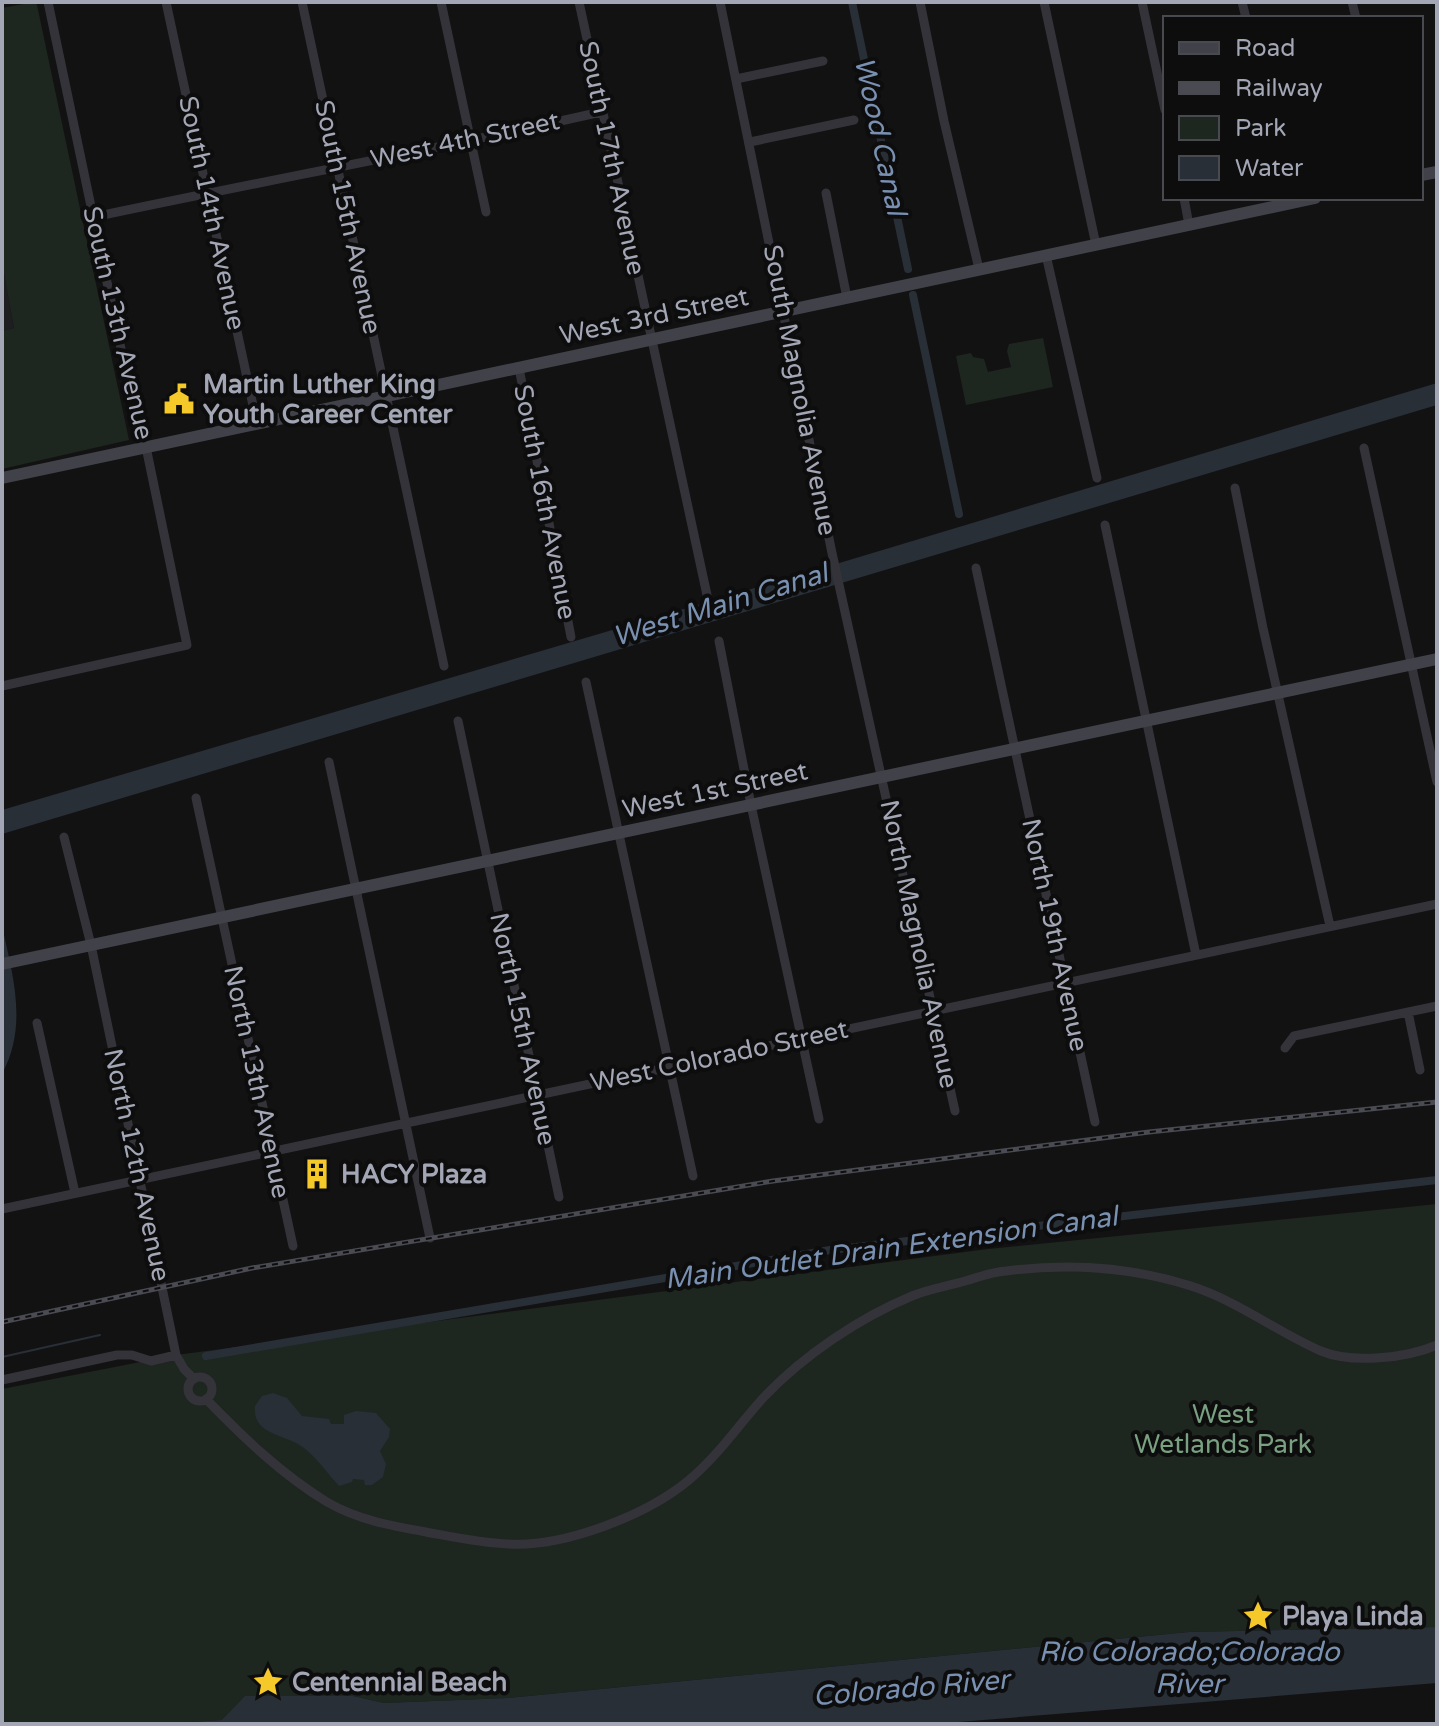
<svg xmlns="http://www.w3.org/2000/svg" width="1439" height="1726" viewBox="0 0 1439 1726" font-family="'Varela Round',sans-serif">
<rect width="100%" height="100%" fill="#121213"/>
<path fill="#1e1e20" d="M2,263L14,328L2,331Z"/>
<path fill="#1e2620" d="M34,2L37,5L129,440L2,469V331L14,328L2,263V8Z
M1043,338L1053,387L966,405L956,356L971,353L973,357L984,359L988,372L1011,367L1007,351L1009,344Z
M1437,1204V1627L1189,1632L508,1698L384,1703L353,1696L223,1720L157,1724H2V1389L176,1355L988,1249Z"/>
<path fill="#282f37" d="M1437,383V405L2,834V810L846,561Z
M2,926C13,976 28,1026 2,1074Z
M273,1393L287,1398L302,1416L329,1419L331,1424H344V1415L356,1411L376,1413L390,1429L389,1437L380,1451L386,1464L383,1477L372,1485H365L364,1480L353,1479L352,1482L339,1486C328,1474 317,1458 304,1448C287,1434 252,1436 255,1406L262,1396Z
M1437,1627V1683L934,1724H157L222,1720L245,1696H353L384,1703L508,1698L1189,1632Z"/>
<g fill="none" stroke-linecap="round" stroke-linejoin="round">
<path stroke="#282f37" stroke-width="2" d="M2,1357L100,1335"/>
<path stroke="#282f37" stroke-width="8" d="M852,2L908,269
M913,295L959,514
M206,1356L830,1250L1437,1180"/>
<path stroke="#333339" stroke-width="9" d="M166,2L257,424
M302,2L444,666
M441,2L486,212
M579,2L707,595
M720,2L832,553L955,1111
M920,2L944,121L979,269
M1044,2L1096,245
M1142,2L1165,110
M1242,2L1246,18
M1352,2L1356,18
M736,79L823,61
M750,142L854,120
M826,193L847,298
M1184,198L1189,225
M94,217C263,181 433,150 601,112
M1046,255L1097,478
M519,368L571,637
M1364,448L1437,782
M1235,488L1263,628L1330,926
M1105,525L1196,955
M976,568L1095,1122
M719,641L751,805L819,1119
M586,682L693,1176
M2,686L187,645L146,447L140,439L48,2
M458,721L559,1197
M329,762L430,1238
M196,798L293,1246
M64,837L91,945L176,1355L184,1369L194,1379
M1408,1012L1420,1070
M37,1023L75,1193
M1285,1048L1294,1036L1437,1006
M2,1209L1437,904
M188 1389a12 12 0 1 1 24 0a12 12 0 1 1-24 0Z
M2,1380L117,1355H132L151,1361L176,1355
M206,1399C243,1437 281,1474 327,1502C358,1520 392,1526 426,1532C453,1537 481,1543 509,1544C565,1547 647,1515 689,1480C718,1456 739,1424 764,1397C804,1355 859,1318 912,1296C929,1289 948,1286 965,1281C979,1277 992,1272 1006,1271C1068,1263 1131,1267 1191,1286C1238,1301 1277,1332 1321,1351C1352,1364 1407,1358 1437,1345"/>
<path stroke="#414249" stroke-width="12" d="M1421,175L1437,172
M2,478L1315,198
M2,964L1437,659"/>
<g stroke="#4a4b52" stroke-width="5">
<path id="rail" d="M2,1322L252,1268L773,1181L1149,1132L1437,1102"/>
</g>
<use href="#rail" stroke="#0d0d0e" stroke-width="2" stroke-dasharray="6" stroke-linecap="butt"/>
</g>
<defs>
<g id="civic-bare" transform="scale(2.4)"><path d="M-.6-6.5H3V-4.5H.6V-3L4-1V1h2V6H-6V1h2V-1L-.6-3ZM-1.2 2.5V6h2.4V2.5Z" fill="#f5c929" stroke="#0d0d0e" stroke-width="2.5" paint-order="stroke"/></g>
<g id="building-bare" transform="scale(2.4)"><path d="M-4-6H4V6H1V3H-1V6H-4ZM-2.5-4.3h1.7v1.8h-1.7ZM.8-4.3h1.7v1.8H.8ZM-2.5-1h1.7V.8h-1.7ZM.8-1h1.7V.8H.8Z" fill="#f5c929" stroke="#0d0d0e" stroke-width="2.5" paint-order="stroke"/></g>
<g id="sight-bare" transform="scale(2.4)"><path d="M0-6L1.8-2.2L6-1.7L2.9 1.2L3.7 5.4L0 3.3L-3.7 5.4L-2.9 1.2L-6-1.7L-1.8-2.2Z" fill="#f5c929" stroke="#0d0d0e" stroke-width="2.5" paint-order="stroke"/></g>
</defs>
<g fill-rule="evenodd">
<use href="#civic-bare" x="179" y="399"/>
<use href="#building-bare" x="317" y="1174"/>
<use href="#sight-bare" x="1258" y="1616"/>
<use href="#sight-bare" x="268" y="1682"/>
</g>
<g text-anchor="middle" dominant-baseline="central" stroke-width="8" stroke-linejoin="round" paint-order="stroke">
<g font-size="26" fill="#a3a6b4" stroke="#0d0d0e">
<text transform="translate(465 140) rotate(-12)">West 4th Street</text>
<text transform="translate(612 158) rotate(78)">South 17th Avenue</text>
<text transform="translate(212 213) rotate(78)">South 14th Avenue</text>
<text transform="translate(348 217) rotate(78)">South 15th Avenue</text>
<text transform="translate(654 316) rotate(-12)">West 3rd Street</text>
<text transform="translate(118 323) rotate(77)">South 13th Avenue</text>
<text transform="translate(800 390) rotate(79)">South Magnolia Avenue</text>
<text transform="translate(545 502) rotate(79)">South 16th Avenue</text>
<text transform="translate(715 790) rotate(-12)">West 1st Street</text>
<text transform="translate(1055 935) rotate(78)">North 19th Avenue</text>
<text transform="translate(919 944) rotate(78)">North Magnolia Avenue</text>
<text transform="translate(523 1029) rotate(78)">North 15th Avenue</text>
<text transform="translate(719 1056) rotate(-12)">West Colorado Street</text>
<text transform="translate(257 1082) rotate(78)">North 13th Avenue</text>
<text transform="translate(137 1165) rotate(78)">North 12th Avenue</text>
</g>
<g font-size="26" font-weight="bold" fill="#a3a6b4" stroke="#0d0d0e" text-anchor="start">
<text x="203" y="384">Martin Luther King<tspan x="203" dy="30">Youth Career Center</tspan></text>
<text x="341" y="1174">HACY Plaza</text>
<text x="1282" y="1616">Playa Linda</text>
<text x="292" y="1682">Centennial Beach</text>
</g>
<g font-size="26" fill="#79a081" stroke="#0d0d0e">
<text x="1223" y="1414">West<tspan x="1223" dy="30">Wetlands Park</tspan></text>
</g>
<g font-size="28" font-style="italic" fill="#7990b1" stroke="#0d0d0e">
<text transform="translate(880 136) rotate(78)">Wood Canal</text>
<text transform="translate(720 605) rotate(-17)">West Main Canal</text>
<text transform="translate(891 1248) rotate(-8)">Main Outlet Drain Extension Canal</text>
<text x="1189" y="1652">Río Colorado;Colorado<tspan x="1189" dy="32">River</tspan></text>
<text transform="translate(911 1688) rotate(-5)">Colorado River</text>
</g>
</g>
<rect width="1439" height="1726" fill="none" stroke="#a3a6b4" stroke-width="8"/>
<rect x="1163" y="16" width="260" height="184" fill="#0d0d0e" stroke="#494a50" stroke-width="2"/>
<rect x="1179" y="42" width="40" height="12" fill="#414249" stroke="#494a50" stroke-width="2"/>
<text x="1235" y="56" font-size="24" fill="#a3a6b4">Road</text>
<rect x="1179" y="82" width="40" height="12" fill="#4a4b52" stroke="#494a50" stroke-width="2"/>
<text x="1235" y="96" font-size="24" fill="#a3a6b4">Railway</text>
<rect x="1179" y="116" width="40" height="24" fill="#1e2620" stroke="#494a50" stroke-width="2"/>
<text x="1235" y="136" font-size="24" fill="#a3a6b4">Park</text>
<rect x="1179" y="156" width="40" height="24" fill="#282f37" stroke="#494a50" stroke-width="2"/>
<text x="1235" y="176" font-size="24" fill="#a3a6b4">Water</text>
</svg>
